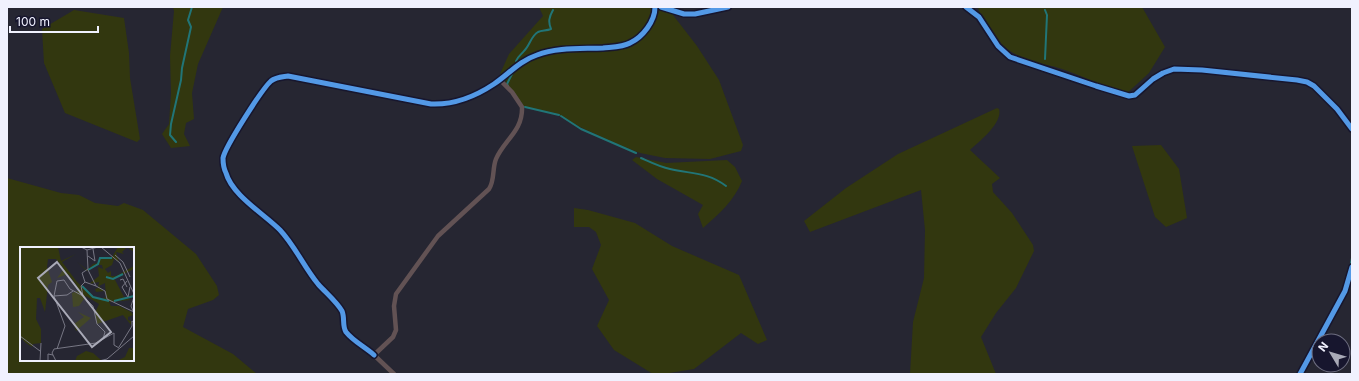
<svg xmlns="http://www.w3.org/2000/svg" width="1359" height="381" viewBox="0 0 1359 381" font-family="Inter,sans-serif">
<rect width="100%" height="100%" fill="#262632"/>
<path fill="#32370f" fill-rule="evenodd" d="M173,7H223L198,64L192,93L194,119L186,123L184,134L190,146L171,148L162,134L169,124L171,93L170,56L174,11Z
M539,7H674L673,15L697,46L719,80L743,145L741,151L710,159L665,158L640,153L617,144L580,127L555,113L524,107L500,74L509,54L543,16Z
M978,7H1142L1165,47L1149,73L1124,96C1105,87 1085,77 1065,70C1052,65 1036,64 1023,58C1001,48 983,31 978,7Z
M74,10L124,18L129,53L130,78L140,139L137,142L65,113L44,63L42,29Z
M997,108L999,109C1003,123 980,141 970,150L1000,178L992,184L993,192L1012,213L1033,245L1034,251L1016,288L996,313L981,337L996,374H910L913,322L924,278L925,230L921,190L810,232L804,221L846,188L898,154Z
M1161,145L1179,169L1187,218L1166,227L1155,217L1132,146Z
M636,157L666,163L727,160L735,167L742,181C734,201 719,214 703,228L698,214L703,205L657,179L632,160Z
M7,178L61,193L79,195L95,203L118,206L124,203L143,210L196,254L217,286L219,295L213,300L188,309L183,327L233,354L257,374H7ZM21,248H133V360H21Z
M574,208L588,210L635,223L672,246L739,275L767,340L758,344L741,333L694,369L663,374H653L614,350L597,326L609,300L592,269L601,245L596,232L589,227H574Z"/>
<g fill="none" stroke-linecap="round" stroke-linejoin="round">
<path stroke="#217577" stroke-width="2" d="M1045,59L1047,15L1045,10
M516,61C518,56 521,55 524,51C530,45 531,36 538,32C542,30 546,31 551,29C548,22 549,17 553,10
M508,86L507,84L513,72
M525,107L559,115
M561,116L581,129L636,153
M176,142L170,135L171,124L181,80L182,68L191,27L188,20L192,7
M641,158C650,162 660,167 670,169C691,174 708,172 726,186
M1350,268L1352,258"/>
<path stroke="#625254" stroke-width="4.5" d="M661,7L684,14H695L728,7
M966,7L979,17L998,46L1010,57L1096,86L1129,96L1135,95L1153,79L1163,73L1174,69L1202,70L1297,80L1307,82L1314,86L1337,109L1352,129
M374,355C365,347 353,341 346,332C342,326 345,318 342,311C336,301 326,293 318,284C304,267 295,246 280,230C264,214 232,195 226,173C224,169 223,163 223,158C225,147 262,89 271,81C276,77 282,77 288,76L431,104C453,105 476,96 494,84C509,74 519,61 537,55C557,47 582,49 603,48C612,47 623,47 630,43C643,37 655,21 655,7
M394,374L374,355L393,337L396,330L394,306L396,294L438,236L489,189C495,180 492,169 496,159C504,140 523,131 522,107L512,92L500,80
M1300,374L1345,291L1352,267"/>
<g stroke="#17162e" stroke-width="8">
<path id="cycleway" d="M661,7L684,14H695L728,7
M966,7L979,17L998,46L1010,57L1096,86L1129,96L1135,95L1153,79L1163,73L1174,69L1202,70L1297,80L1307,82L1314,86L1337,109L1352,129
M374,355C365,347 353,341 346,332C342,326 345,318 342,311C336,301 326,293 318,284C304,267 295,246 280,230C264,214 232,195 226,173C224,169 223,163 223,158C225,147 262,89 271,81C276,77 282,77 288,76L431,104C453,105 476,96 494,84C509,74 519,61 537,55C557,47 582,49 603,48C612,47 623,47 630,43C643,37 655,21 655,7
M1300,374L1345,291L1352,267"/>
</g>
<use href="#cycleway" stroke="#5399e6" stroke-width="5"/>
</g>
<g transform="translate(20 247)">
<rect width="114" height="114" fill="#262632"/>
<path d="M0,0H38L41,14L56,7L42,15L57,35L73,50L82,52L86,50L85,36L79,39L84,44L76,45L75,42L78,41L79,35L69,37L79,29L78,20L83,22L82,18H76L67,24L57,15L67,23L73,17L78,16L80,10H92L98,0H111L113,2L114,5L107,0L102,5L104,7L96,5L99,15L94,12L92,18L85,22L88,26L91,24V29H96L114,19L112,23L94,31L104,50L111,53L89,55L91,59H99L111,65L113,68L108,70V73L111,74V78L103,68L77,77L75,66L79,57L66,49L59,59L53,60L52,46L58,44L57,39L48,27L37,31L44,22L36,12H28L27,20L32,35L28,38L25,65L20,51H17L16,72L21,82V96L13,97L12,100L6,96L0,90ZM58,65L71,71L56,84L54,77L64,70ZM109,101H114V114H97L105,110ZM66,104L73,106L81,113L93,114H55L57,109Z" fill="#32370f"/>
<path fill="none" stroke="#217577" stroke-width="2" d="M68,23L78,17L80,11H92M86,30L93,32L103,27M62,39L73,50L89,54M94,54L114,49"/>
<path fill="none" stroke="#777784" stroke-width="1" d="M61,0L67,3L78,0M81,0L100,16L114,47M95,8L103,15L110,30M68,9L75,14L73,2M100,33L103,32L107,40M107,34L102,40L108,50L110,40M65,35L76,39L68,23M76,39L85,44L87,52L114,65M34,49L37,34L44,33L50,42L63,49L73,59L77,77L85,85L83,92M63,49L61,39L65,35L62,26L68,22L67,3M113,64L111,59L114,50M0,89L20,104M99,100L112,79V74L114,75M37,102L45,79L34,49L47,48L53,44M20,114L21,96M28,114V107L33,108M36,114L32,106L34,102L76,96L94,86V98L99,101M79,114L87,112L114,89"/>
<path fill="#a9aab7" fill-opacity="0.15" stroke="#a9aab7" stroke-width="2" d="M37,15L91,85L72,100L18,31Z"/>
<rect width="114" height="114" fill="none" stroke="#f0f1fe" stroke-width="2"/>
</g>
<rect width="1359" height="381" fill="none" stroke="#f0f1fe" stroke-width="16"/>
<g transform="translate(1331 353) rotate(308)"><circle r="19" fill="#17162e" stroke="#6e6e81"/>
<path d="M0-3L7 15L0 10L-7 15Z" fill="#a9aab7"/>
<text y="-6" font-size="11" font-weight="bold" text-anchor="middle" fill="#f0f1fe">N</text>
</g>
<path d="M10 26v6h88v-6" fill="none" stroke="#f0f1fe" stroke-width="2"/>
<text x="16" y="26" font-size="12" fill="#f0f1fe" stroke="#17162e" stroke-width="3" paint-order="stroke">100 m</text>
</svg>
